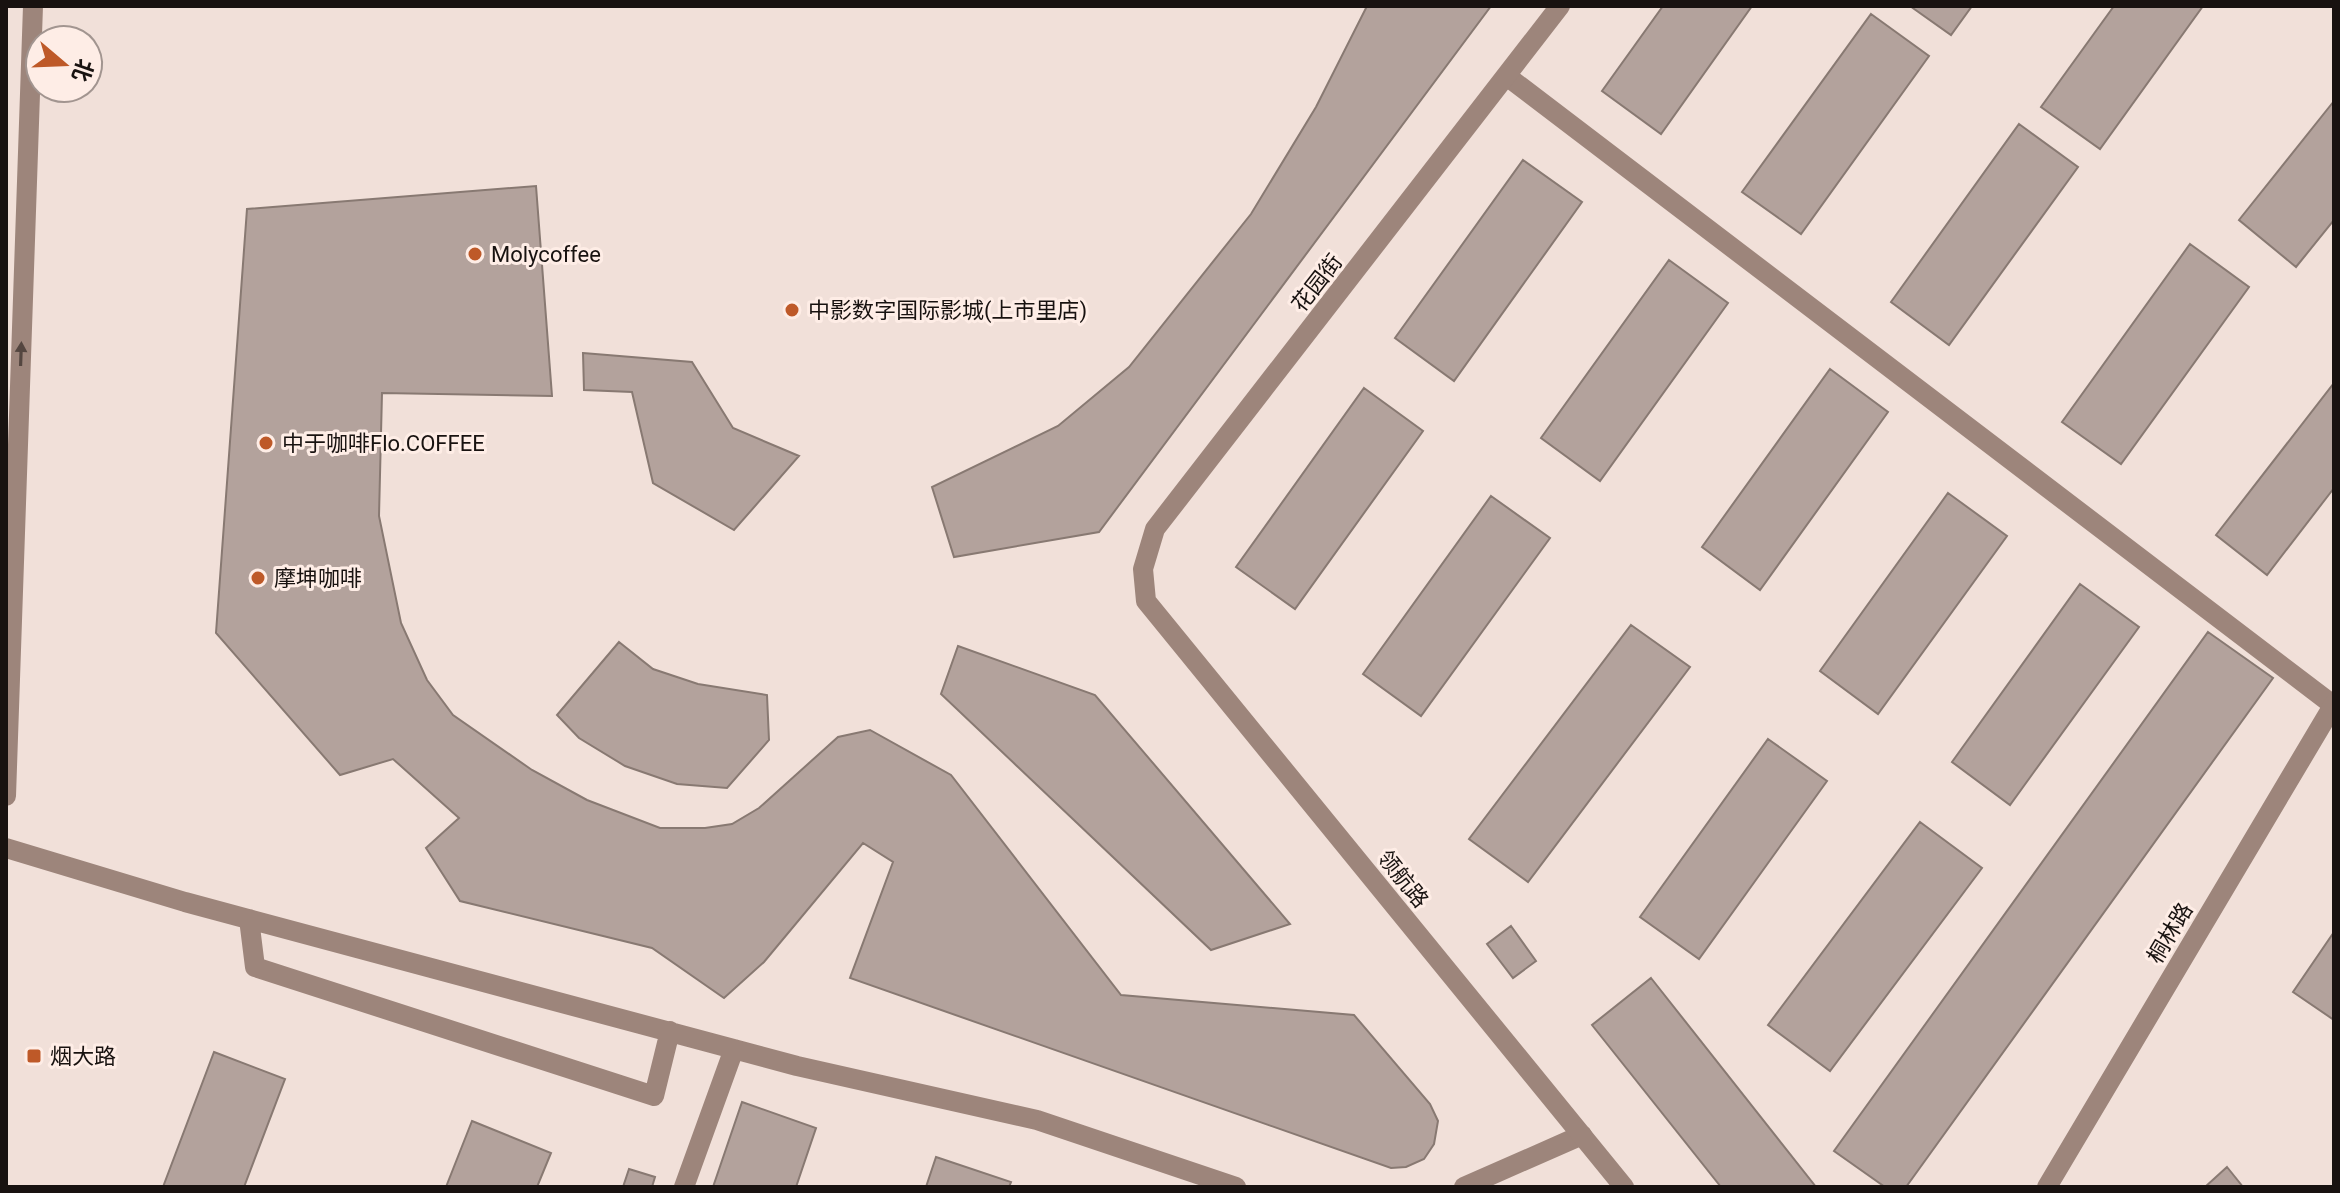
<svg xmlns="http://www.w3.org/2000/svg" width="2340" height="1193" viewBox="0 0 2340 1193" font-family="Roboto,'Noto Sans SC',sans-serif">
<rect width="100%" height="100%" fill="#f1e0d9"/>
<path fill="#b3a29c" stroke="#887972" stroke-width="2" d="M1367,6H1491L1099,532L954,557L932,487L1058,426L1129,367L1251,214L1316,107Z
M1663,6H1752L1661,134L1602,91Z
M1910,6H1972L1951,35Z
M2114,6H2203L2100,149L2041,107Z
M1871,14L1929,56L1801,234L1742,192Z
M2334,101V220L2296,267L2239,220Z
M2019,124L2078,167L1949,345L1891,302Z
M1523,160L1582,202L1454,381L1395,338Z
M536,186L552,396L382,393L379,516L401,623L427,680L453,715L532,770L587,800L660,828H705L732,824L759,808L838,737L870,730L951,775L1121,995L1354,1015L1430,1104L1438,1121L1434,1144L1424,1159L1406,1167L1391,1168L850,978L893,862L863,843L764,962L724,998L652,948L460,901L426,848L459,818L393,759L340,775L216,633L247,209Z
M2190,244L2249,287L2121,464L2062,422Z
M1669,260L1728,303L1600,481L1541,438Z
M583,353L692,362L733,428L799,456L734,530L653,483L632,392L584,390Z
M1830,369L1888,412L1760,590L1702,547Z
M2334,383V488L2267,575L2216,535Z
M1364,388L1423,431L1295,609L1236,567Z
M1948,493L2007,536L1878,714L1820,671Z
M1491,496L1550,538L1421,716L1363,674Z
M2080,584L2139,627L2010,805L1952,762Z
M1631,625L1690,667L1528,882L1469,839Z
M2208,632L2273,678L1906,1187H1885L1834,1151Z
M619,642L653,669L698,684L767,695L769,740L727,788L677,784L625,766L579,738L557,715Z
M958,646L1095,695L1290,924L1211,950L941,694Z
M1768,739L1827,781L1699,959L1640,917Z
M1920,822L1982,868L1830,1071L1768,1025Z
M1511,926L1536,961L1513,978L1487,944Z
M2334,932V1020L2293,992Z
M1651,978L1816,1187H1721L1592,1025Z
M214,1052L285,1079L244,1187H163Z
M742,1102L816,1128L796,1187H713Z
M472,1121L551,1153L537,1187H446Z
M936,1157L1011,1182L1009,1187H926Z
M2227,1167L2243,1187H2205Z
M629,1169L655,1177L652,1187H623Z"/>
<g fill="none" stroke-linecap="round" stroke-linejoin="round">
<path stroke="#9d857b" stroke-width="20" d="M6,848L185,902L797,1066L1037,1120L1236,1187
M249,919L255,967L654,1096L670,1031
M684,1187L734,1049
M1464,1187L1582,1135"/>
<path stroke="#9d857b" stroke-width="20" d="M1508,77L2333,705"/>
<path stroke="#9d857b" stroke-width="20" d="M1560,6L1155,529L1143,569L1146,601L1624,1187
M6,796L33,6
M2047,1187L2334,704"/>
</g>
<defs><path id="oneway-solid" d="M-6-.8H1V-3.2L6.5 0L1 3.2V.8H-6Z" transform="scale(2)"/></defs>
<use fill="#544640" href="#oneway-solid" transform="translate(21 354) rotate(-88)"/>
<g fill="#be5928" stroke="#feede6" stroke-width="3">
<circle cx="475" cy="254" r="8"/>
<circle cx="792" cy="310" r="8"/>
<circle cx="266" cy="443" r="8"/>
<circle cx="258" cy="578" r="8"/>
<rect x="26" y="1048" width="16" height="16" rx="4"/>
</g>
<g text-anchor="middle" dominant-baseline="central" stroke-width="6" stroke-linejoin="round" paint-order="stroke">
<g font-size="22" fill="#181210" stroke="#feede6" text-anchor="start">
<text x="491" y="254">Molycoffee</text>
<text x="808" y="310">中影数字国际影城(上市里店)</text>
<text x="282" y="443">中于咖啡Flo.COFFEE</text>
<text x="274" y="578">摩坤咖啡</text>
<text x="50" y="1056">烟大路</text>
</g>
<g font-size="22" fill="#181210" stroke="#feede6">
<text transform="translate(1317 283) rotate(-52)">花园街</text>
<text transform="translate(1403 879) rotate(51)">领航路</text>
<text transform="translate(2170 933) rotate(-59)">桐林路</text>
</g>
</g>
<rect width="2340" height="1193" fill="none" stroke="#181210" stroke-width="16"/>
<g transform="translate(64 64) rotate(109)"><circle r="38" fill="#feede6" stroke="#a29590" stroke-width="2"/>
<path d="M0-6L14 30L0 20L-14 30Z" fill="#be5928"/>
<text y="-12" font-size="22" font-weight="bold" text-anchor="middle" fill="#181210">北</text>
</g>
</svg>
